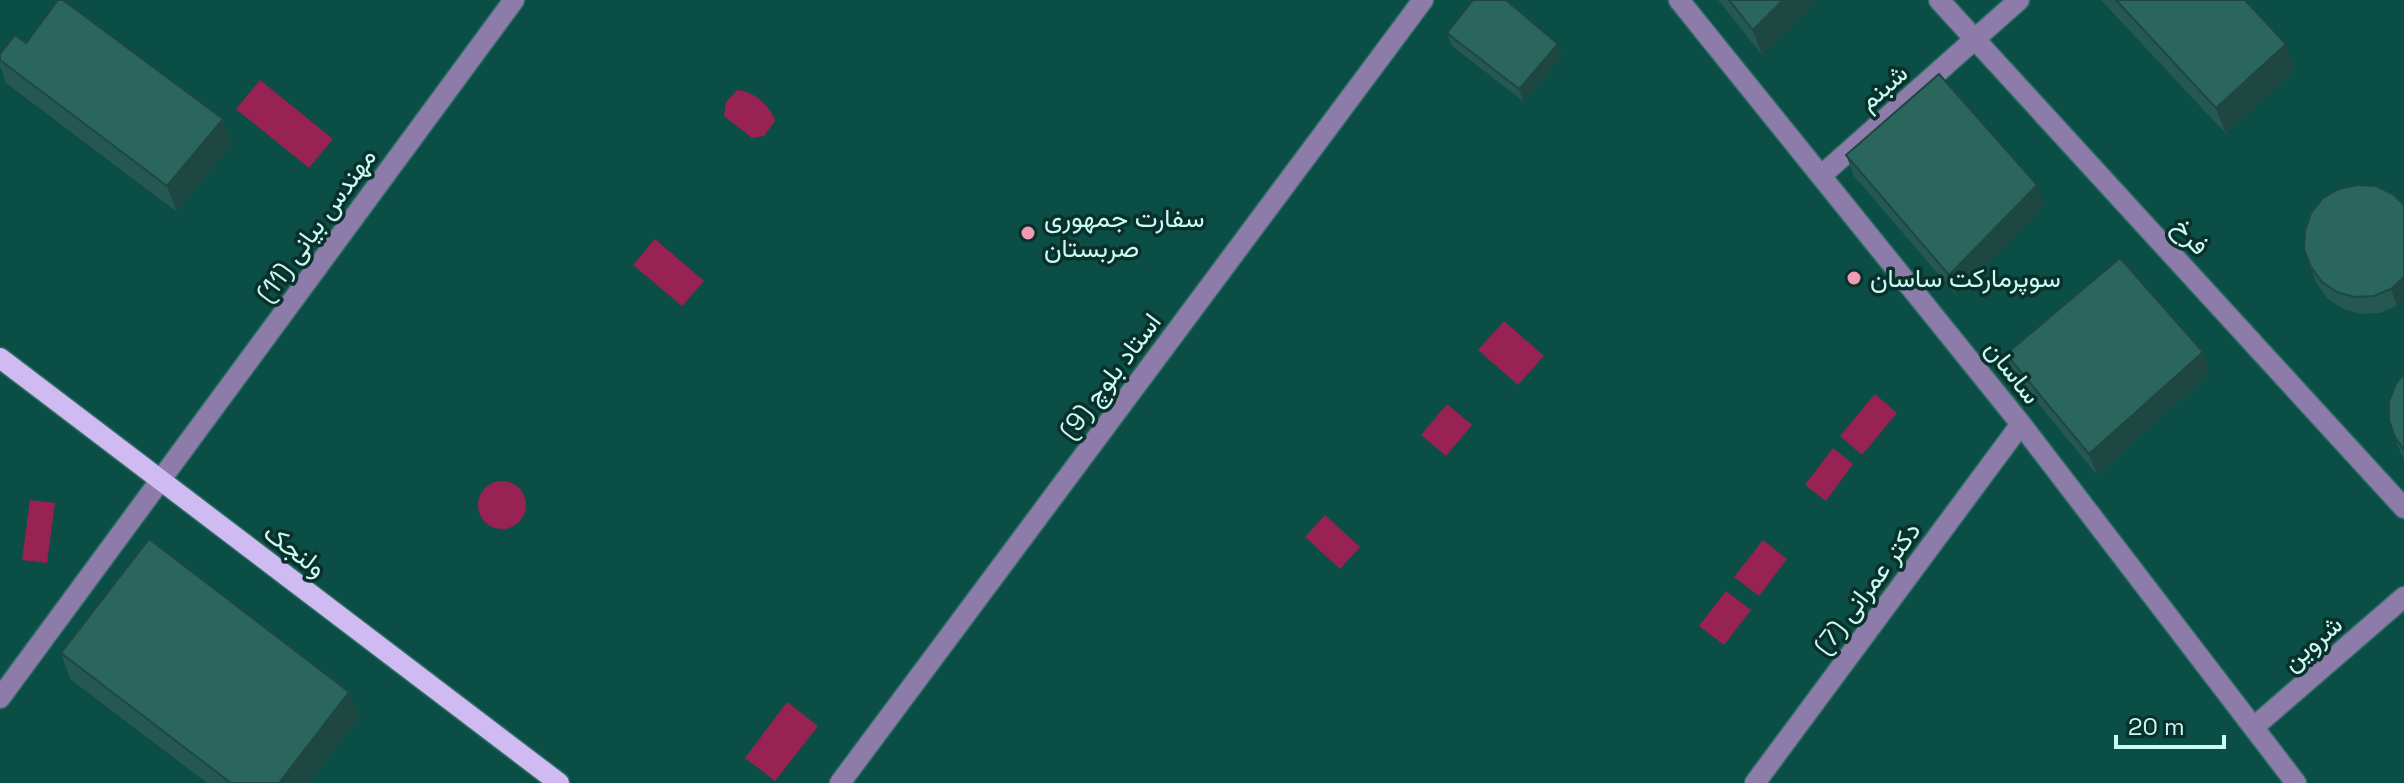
<svg xmlns="http://www.w3.org/2000/svg" width="2404" height="783" viewBox="0 0 2404 783" font-family="'Space Grotesk',Vazirmatn,sans-serif">
<rect width="100%" height="100%" fill="#0b4e45"/>
<path fill="#982251" d="M260,80L333,139L309,168L236,109Z
M737,90C753,91 770,105 775,121L764,136L752,138L724,116L726,102Z
M655,239L704,281L682,306L633,265Z
M1504,321L1544,356L1518,385L1478,350Z
M1875,394L1897,413L1862,455L1840,436Z
M1447,404L1472,425L1446,456L1421,435Z
M1833,448L1853,464L1826,501L1805,485Z
M478 505a24 24 0 1 1 48 0a24 24 0 1 1-48 0Z
M30,500L55,503L47,563L22,560Z
M1325,515L1360,547L1340,569L1305,537Z
M1763,540L1787,559L1759,596L1734,577Z
M1726,591L1751,610L1724,645L1699,626Z
M787,702L818,726L775,781L745,758Z"/>
<g fill="none" stroke-linecap="round" stroke-linejoin="round">
<g stroke="#2d6d64" stroke-width="23">
<path id="minor" d="M1679,0L2021,424L2296,783
M1939,0L2404,508
M1823,174L2019,0
M0,698L514,0
M2254,727L2404,597
M840,783L1423,0
M1755,783L2021,424"/>
</g>
<g stroke="#2d6d64" stroke-width="23">
<path id="major" d="M0,358L559,783"/>
</g>
<use href="#minor" stroke="#8d7ba9" stroke-width="20"/>
<use href="#major" stroke="#cfbaf1" stroke-width="20"/>
</g>
<path fill="#255850" d="M1718,0H1818L1762,55Z
M2101,0H2245L2295,70L2226,134Z
M1447,33L1558,44L1563,56L1523,101L1452,46Z
M26,43L223,119L232,144L177,212L6,83L0,66V54Z
M1846,155L2045,205L1957,296L1854,176Z
M2357,185L2397,306L2380,313L2361,314L2343,309L2328,299L2317,284L2304,249Z
M2006,354L2210,373L2097,475L2014,374Z
M2404,373V459L2401,454L2389,420Z
M61,653L349,692L359,718L308,783H207L70,679Z"/>
<path fill="#1e4741" d="M1783,0H1818L1762,55L1753,30Z
M1558,44L1563,56L1523,101L1519,89Z
M2286,44L2295,70L2226,134L2216,108Z
M223,119L232,144L177,212L167,186Z
M2037,185L2045,205L1957,296L1949,275Z
M2404,277V300L2397,306L2391,289Z
M2203,352L2210,373L2097,475L2089,454Z
M349,692L359,718L308,783H279Z"/>
<path fill="#2b665d" stroke="#1e4741" stroke-width="2" d="M58,0H63L223,119L167,186L0,60V54L15,35L26,43Z
M1473,0H1506L1558,44L1519,89L1447,33Z
M1729,0H1783L1753,30Z
M2116,0H2245L2286,44L2216,108Z
M1939,74L2037,185L1949,275L1846,155Z
M2357,185L2376,186L2393,194L2404,205V277L2391,289L2374,296L2355,297L2337,292L2322,282L2311,267L2304,249L2305,231L2311,213L2323,198L2339,189Z
M2120,258L2203,352L2089,454L2006,354Z
M2404,373V450L2395,437L2389,420V401L2396,384Z
M149,539L349,692L279,783H231L61,653Z"/>
<g fill="#f19ab2" stroke="#0b302b" stroke-width="3">
<circle cx="1028" cy="233" r="8"/>
<circle cx="1854" cy="278" r="8"/>
</g>
<g text-anchor="middle" dominant-baseline="central" stroke-width="7" stroke-linejoin="round" paint-order="stroke">
<g font-size="26" fill="#c8fbf1" stroke="#0b302b">
<text transform="translate(1883 87) rotate(-41)">شبنم</text>
<text transform="translate(316 225) rotate(-54)">مهندس بیانی (11)</text>
<text transform="translate(2191 236) rotate(48)">فرخ</text>
<text transform="translate(2013 372) rotate(52)">ساسان</text>
<text transform="translate(1110 376) rotate(-53)">استاد بلوچ (9)</text>
<text transform="translate(295 550) rotate(37)">ولنجک</text>
<text transform="translate(1867 588) rotate(-53)">دکتر عمرانی (7)</text>
<text transform="translate(2312 643) rotate(-41)">شروین</text>
</g>
<g font-size="26" fill="#c8fbf1" stroke="#0b302b" text-anchor="start">
<text x="1044" y="218">سفارت جمهوری<tspan x="1044" dy="30">صربستان</tspan></text>
<text x="1870" y="278">سوپرمارکت ساسان</text>
</g>
</g>
<path d="M2116 735v12h108v-12" fill="none" stroke="#c8fbf1" stroke-width="4"/>
<text x="2128" y="735" font-size="24" fill="#c8fbf1" stroke="#0b302b" stroke-width="6" paint-order="stroke">20 m</text>
</svg>
